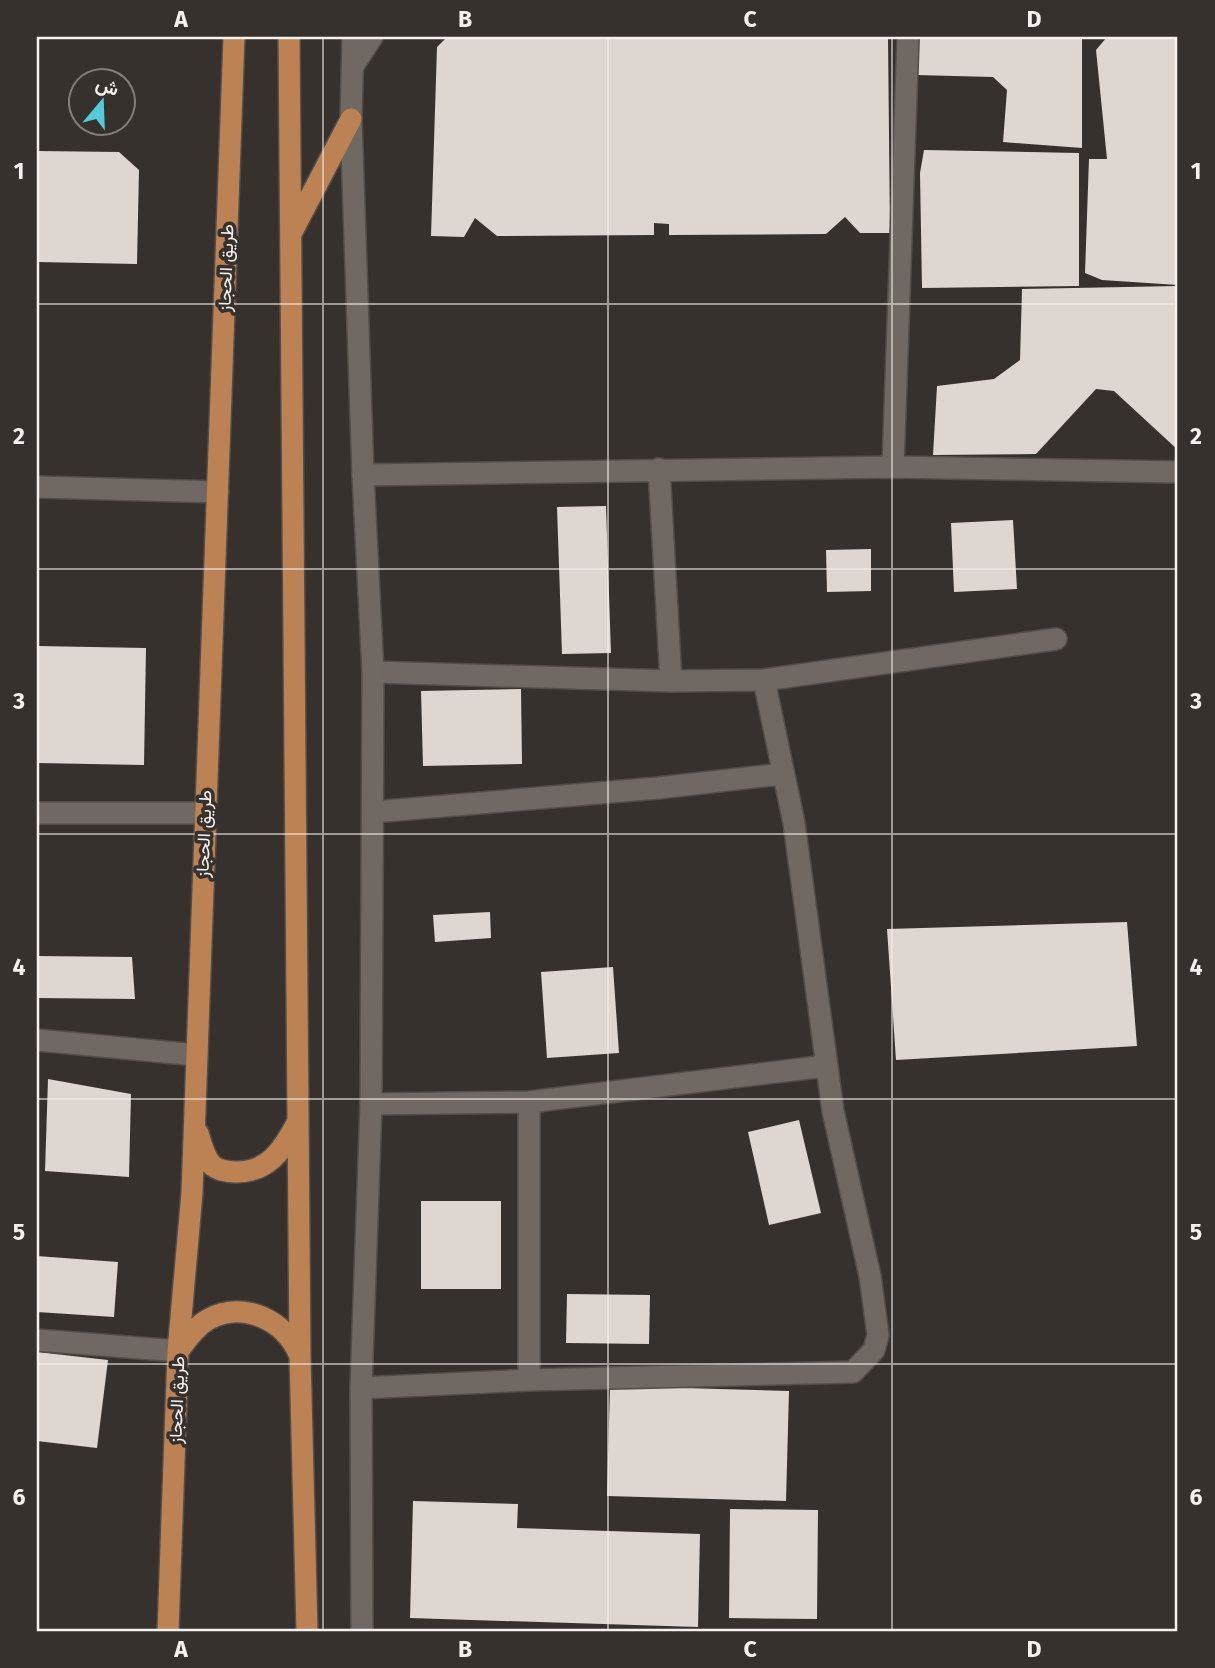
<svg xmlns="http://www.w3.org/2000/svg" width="1215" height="1668" viewBox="0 0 1215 1668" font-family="'Fira Sans',Vazirmatn,sans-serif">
<rect width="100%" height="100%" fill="#37312d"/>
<path fill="#ded6d1" d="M447,37H888L890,233H860L845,217L826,234L669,235V224L654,223V235L497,236L475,218L464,237L431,236L437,47Z
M918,37H1082V148L1003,142L1007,90L993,77L916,75Z
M1107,37H1178V285L1102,280L1085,273L1089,159H1107L1096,50Z
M924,150L1079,153V286L922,288L920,173Z
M37,151L119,152L139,170L137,264L37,262Z
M1178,286V450L1114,391L1096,389L1036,454L933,455L937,386L994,379L1020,360L1022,289Z
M606,506L611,653L562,654L557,507Z
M1013,520L1017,589L954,592L951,523Z
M871,549V591L827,592L826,550Z
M37,646L146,648L144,765L37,763Z
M521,689L522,764L423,766L421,691Z
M490,912L491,938L435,942L433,915Z
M1127,922L1137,1046L896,1060L887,929Z
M37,956L132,957L135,999L37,998Z
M613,967L619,1053L547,1058L541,972Z
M48,1079L131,1094L129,1177L45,1171Z
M799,1120L821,1213L769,1225L748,1132Z
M421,1201H501V1289H421Z
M37,1256L118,1262L114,1317L37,1312Z
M567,1294L650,1295L649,1344L566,1343Z
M37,1352L108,1360L97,1448L37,1441Z
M610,1386L789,1391L786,1501L607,1496Z
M413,1501L518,1504L517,1528L700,1534L698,1627L410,1618Z
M730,1509L818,1510L817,1619L729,1618Z"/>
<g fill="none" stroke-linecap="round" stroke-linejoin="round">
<g stroke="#524d49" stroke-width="24">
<path id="street" d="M893,467L908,37
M659,469L671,681
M363,475L893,467L1178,472
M37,487L218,492
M373,672L671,681L764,680L1056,639
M373,812L658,788L782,774
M37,813H205
M37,1040L197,1055
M371,1104L529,1102L826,1066
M37,1340L178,1351
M529,1380V1102
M361,1388L529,1380L853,1372L874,1350L878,1335L870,1276L833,1111L794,823L764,680"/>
</g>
<g stroke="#524d49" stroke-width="24">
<path id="secondary" d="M353,37L351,119L363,475L373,672L371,1104L361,1388L362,1631
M353,66L372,37"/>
</g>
<g stroke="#524d49" stroke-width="24">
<path id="primary" d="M289,37L300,1356L307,1631
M292,232L351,119
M198,1133C201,1143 204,1156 211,1164C216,1170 228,1172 236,1172C268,1172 282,1151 296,1125
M179,1350C188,1338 196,1326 209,1319C244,1300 285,1321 299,1354
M168,1631L178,1351L192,1193L234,37"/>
</g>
<use href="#street" stroke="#6f6863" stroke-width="21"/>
<use href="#secondary" stroke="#6f6863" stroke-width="21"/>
<use href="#primary" stroke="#bc8253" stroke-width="21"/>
</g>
<path fill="none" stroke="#f5f1ef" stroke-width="2" stroke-opacity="0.55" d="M323,37V1631M608,37V1631M892,37V1631M37,304H1178M37,569H1178M37,834H1178M37,1099H1178M37,1364H1178"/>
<g text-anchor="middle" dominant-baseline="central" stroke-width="7" stroke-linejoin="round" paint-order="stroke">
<g font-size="18" fill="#f5f1ef" stroke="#37312d">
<text transform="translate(226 268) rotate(-88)">طريق الحجاز</text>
<text transform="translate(204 834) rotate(-88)">طريق الحجاز</text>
<text transform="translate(177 1400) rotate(-88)">طريق الحجاز</text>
</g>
</g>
<rect width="1215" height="1668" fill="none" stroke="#37312d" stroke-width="77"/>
<g transform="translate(102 102) rotate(19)"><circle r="33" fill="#37312d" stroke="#837e7b" stroke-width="2"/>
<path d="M0-5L12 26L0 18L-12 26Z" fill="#53cbda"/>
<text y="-10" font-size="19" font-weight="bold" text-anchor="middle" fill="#f5f1ef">ش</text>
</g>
<rect x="38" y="38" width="1138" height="1592" fill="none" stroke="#f5f1ef" stroke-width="2.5"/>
<g font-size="23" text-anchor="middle" font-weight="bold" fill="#f5f1ef">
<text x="181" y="27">A</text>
<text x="465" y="27">B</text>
<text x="750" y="27">C</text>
<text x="1034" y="27">D</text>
<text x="19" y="179">1</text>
<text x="1196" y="179">1</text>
<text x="19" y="444">2</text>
<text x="1196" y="444">2</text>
<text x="19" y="709">3</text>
<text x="1196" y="709">3</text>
<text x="19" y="975">4</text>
<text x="1196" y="975">4</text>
<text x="19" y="1240">5</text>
<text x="1196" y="1240">5</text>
<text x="19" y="1505">6</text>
<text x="1196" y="1505">6</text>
<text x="181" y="1657">A</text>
<text x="465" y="1657">B</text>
<text x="750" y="1657">C</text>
<text x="1034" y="1657">D</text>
</g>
</svg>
